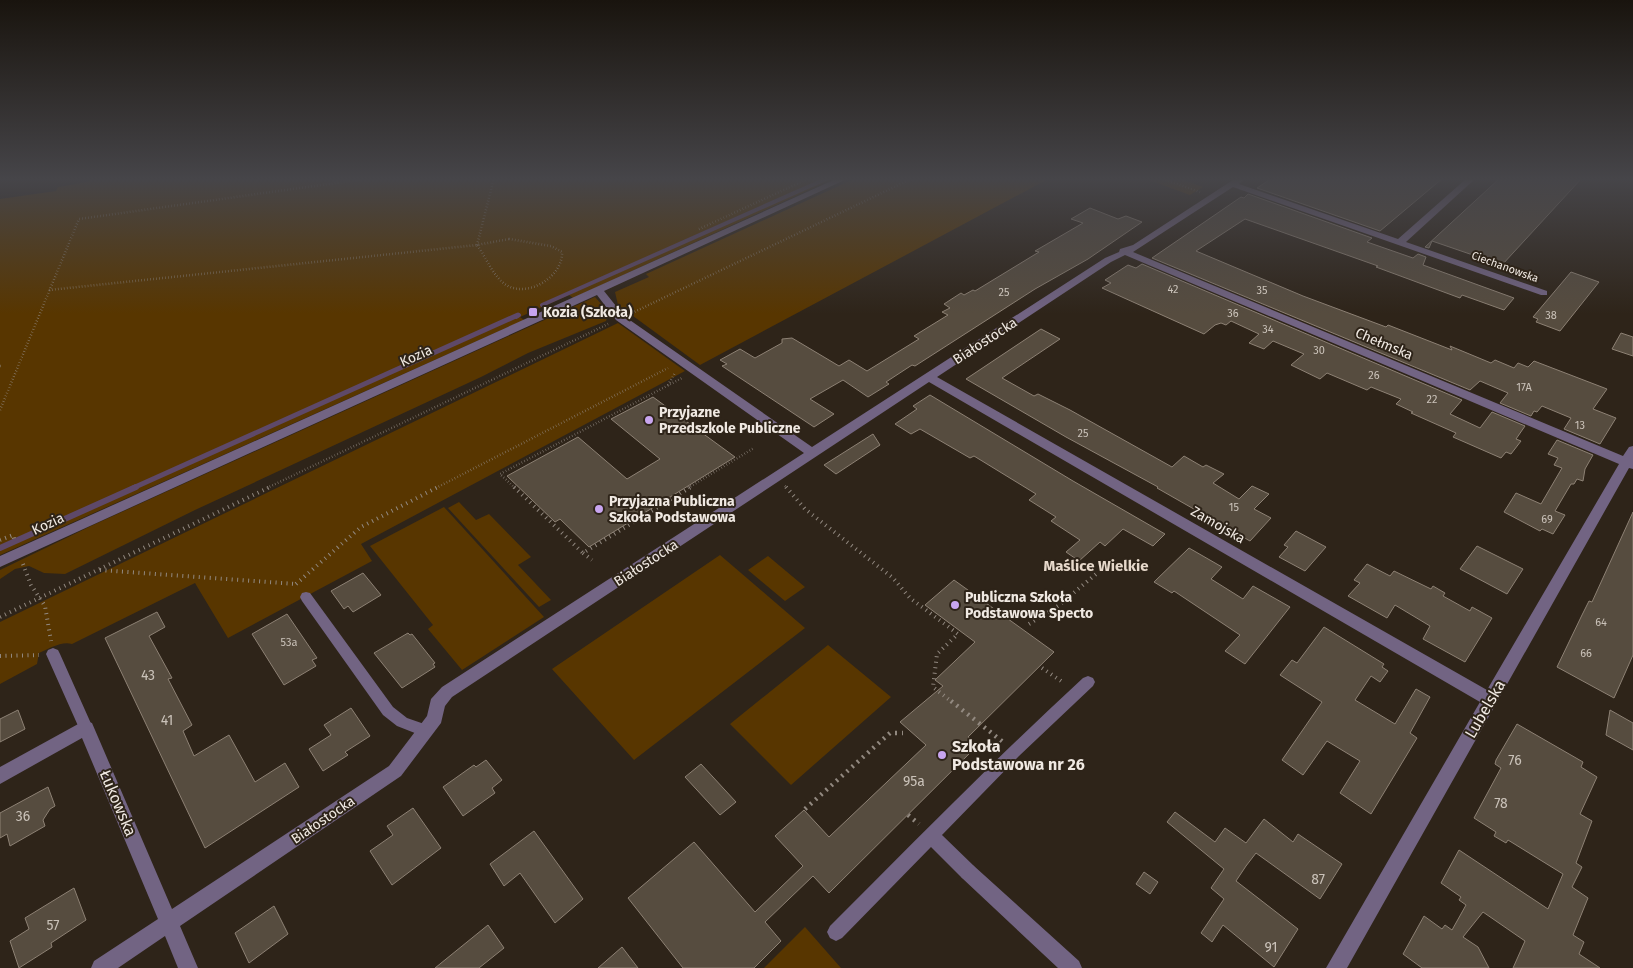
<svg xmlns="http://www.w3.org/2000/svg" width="1633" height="968" viewBox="0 0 1633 968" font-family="'Fira Sans',sans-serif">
<rect width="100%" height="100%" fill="#2e2419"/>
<path fill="#583600" d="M92,178H835L573,298L569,295L520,317L524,320L0,555V199L56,191L58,187L87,182Z
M856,178H1050L700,365L618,305L615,292L649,277L646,274Z
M1143,178H1178L1203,187L1190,195Z
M595,297L603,306L608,315L606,321L528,353L481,377L195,510L65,574L44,573L29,566L15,569L0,579V570L91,526Z
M618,323L685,371L361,544L372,561L228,638L195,583L72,644C61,641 49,649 39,653L37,664L0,684V622Z
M459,502L476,520L489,514L531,557L518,565L551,600L539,607L448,508Z
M444,507L544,617L462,670L428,629L433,625L370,546Z
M720,555L805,628L634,760L552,669Z
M768,556L805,587L785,601L748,570Z
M828,645L891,697L791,785L730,724Z
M805,927L841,968H764Z"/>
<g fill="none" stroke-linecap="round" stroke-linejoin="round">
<path stroke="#5e4969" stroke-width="4" d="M542,305L828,178
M516,317L519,315"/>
<path stroke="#5e4969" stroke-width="5" d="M133,488L518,315"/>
<path stroke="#5e4969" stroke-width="6" d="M0,548L136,487"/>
</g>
<path fill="#564c3f" stroke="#8d8174" d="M1272,178H1443L1380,231L1257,188Z
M1500,178H1582L1502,265L1432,241L1429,248L1425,247Z
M1248,194L1372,238L1367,242L1413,258L1418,254L1426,257L1423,265L1514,298L1504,310L1462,295L1460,298L1376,267L1378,266L1245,219L1196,251L1303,296L1386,327L1388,325L1452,350L1450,346L1491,363L1495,360L1514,368L1518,363L1528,367L1534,361L1607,389L1593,409L1616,418L1600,444L1564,429L1571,418L1542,406L1537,412L1534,411L1531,416L1500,403L1508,393L1480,381L1470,390L1152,258L1241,197L1244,198Z
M1090,208L1118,219L1126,216L1142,222L1088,259L1035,289L915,366L912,365L886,382L889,384L868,397L843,380L810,399L834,414L814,427L722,366L727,364L720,360L740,349L755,358L782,343V339L792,338L839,366L849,360L867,371L919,339L914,336L948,315L942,312L950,308L944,304L961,293L964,295L973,290L975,291L1039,252L1035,251L1083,223L1071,219Z
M1142,264L1462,400L1450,414L1480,428L1492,412L1525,426L1516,439L1521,441L1511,454L1506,452L1501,458L1453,437L1456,433L1411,413L1413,412L1396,404L1401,399L1371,387L1367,390L1327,373L1320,379L1291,365L1304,354L1273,341L1264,349L1249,343L1259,334L1231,321L1226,325L1221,323L1215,325L1204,334L1102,288L1111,283L1105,280L1128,265L1136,268Z
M1571,272L1599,282L1560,331L1536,322L1538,319L1533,317Z
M1041,329L1060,339L1002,378L1034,396L1038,394L1070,410L1172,467L1184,456L1203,467L1206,465L1224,474L1213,483L1239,499L1252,486L1269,494L1254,509L1271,518L1250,541L1157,488L1158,487L1066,437L966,379Z
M1621,333L1633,337V356L1612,349Z
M930,395L1073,481L1165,534L1153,546L1123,529L1105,546L1100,542L1079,561L1066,552L1080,540L1051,521L1056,517L1029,500L1036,494L974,456L970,458L920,429L911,434L895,424L917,409L913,406Z
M653,397L735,457L589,547L560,519L555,522L507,476L578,437L627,479L660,459L611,419Z
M873,434L880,445L836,474L824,465Z
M1557,440L1593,455L1585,469L1583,481L1577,479L1574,484H1571L1555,511L1565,515L1553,534L1542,529L1540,531L1504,512L1516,493L1541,504L1562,468L1554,465L1558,458L1548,454Z
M1633,512V655L1614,698L1557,667L1582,615L1589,601L1592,602Z
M1296,531L1326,547L1305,571L1279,557L1288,547L1284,545Z
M1477,546L1523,569L1507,594L1460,569Z
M1189,548L1222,567L1211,579L1243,599L1253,586L1290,607L1245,664L1225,651L1240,635L1174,591L1172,593L1154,582Z
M1367,564L1390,576L1394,571L1431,589L1433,586L1445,593L1443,596L1470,611L1472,607L1492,618L1465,662L1423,639L1430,626L1395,605L1387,618L1348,596L1360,583L1354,580Z
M363,573L381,595L353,612L348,606L344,609L331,591Z
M954,580L1054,652L968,737L978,745L829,893L813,876L765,922L781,941L754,968H683L628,898L694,842L755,912L803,866L775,836L804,810L829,837L926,745L900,722L943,686L935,680L975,642L925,605Z
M157,612L165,627L149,636L172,678L168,679L192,725L183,731L194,756L229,735L255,782L285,763L299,787L205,848L105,638Z
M287,614L317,658L312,660L316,666L284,685L252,634Z
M1324,627L1384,664L1382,667L1388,671L1380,682L1371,676L1355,700L1395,724L1416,689L1430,697L1410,733L1417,738L1371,814L1340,793L1360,761L1327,741L1303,775L1282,760L1322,702L1280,675L1292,660L1297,663Z
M408,633L410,635L412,634L435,663L433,664L435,667L402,688L374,653Z
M351,708L370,736L345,752L348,755L323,771L309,749L331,735L324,725Z
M18,710L25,729L0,742V719Z
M1610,710L1633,723V750L1606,735Z
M1517,724L1583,762L1581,767L1597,777L1580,814L1592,821L1576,863L1582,867L1572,887L1588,898L1573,935L1584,942L1579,954L1600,968H1513L1525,941L1483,912L1463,937L1478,947L1489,968H1422L1403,954L1424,916L1442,929L1445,925L1452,930L1466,905L1459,900L1461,897L1441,883L1459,850L1548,909L1563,874L1508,840L1506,843L1494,836L1496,832L1474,818L1501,768L1495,764L1496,760Z
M486,760L502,780L492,788L495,793L463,816L443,787L474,765L476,767Z
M701,764L736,802L720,815L685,777Z
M48,787L55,806L50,809L43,820L45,826L10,846L7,834L0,838V813Z
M413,808L441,848L392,885L370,851L393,835L387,826Z
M1175,812L1215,842L1225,828L1246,843L1264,819L1293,842L1298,834L1342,864L1320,899L1256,853L1246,866L1236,881L1298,929L1274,967L1223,925L1212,942L1201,933L1224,899L1211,888L1224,869L1167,822Z
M534,831L583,899L555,923L520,873L504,886L490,864Z
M1144,872L1158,882L1150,894L1136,884Z
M74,888L86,920L51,943L52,947L19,968L10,941L29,929L25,918Z
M274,906L288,934L249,963L235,933Z
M488,925L504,948L479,968H435Z
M622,947L638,968H598Z"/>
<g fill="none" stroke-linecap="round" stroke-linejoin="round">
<path stroke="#928980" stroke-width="2.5" stroke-dasharray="0.5 2.5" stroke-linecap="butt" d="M1160,178L1200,192
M699,229L810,178
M509,239L551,246L562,252C563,276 530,297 508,286C494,279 486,257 477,245Z
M477,245L494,178
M49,290L477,245
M584,311L600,313
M632,313L913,178
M0,366H2
M668,385L675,373
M0,410L79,219L371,178
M785,486L787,488
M267,488L608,324
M436,488L668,368
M515,488L500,474L682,378
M688,488L754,448"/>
<path stroke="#928980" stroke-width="4" stroke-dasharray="1 4.5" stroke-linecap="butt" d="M514,487L583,553L691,487
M786,487L805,509L893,578L910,598L958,634L937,654L933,687L952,702
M0,540L13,535L15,542
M583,553L592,560
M23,564L31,585L45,606L51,641
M100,570L296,584
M296,584L361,527L438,487
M0,617L270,487
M1029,624L1058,606L1102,569
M0,656L39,655
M1042,668L1064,683"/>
<path stroke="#928980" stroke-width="4.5" stroke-dasharray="2 5" stroke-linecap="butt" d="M951,701L1003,742
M805,809L890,733H903
M908,815L919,824"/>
<path fill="#726483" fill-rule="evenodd" d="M306,592L310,593L393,707L407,718L430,726L432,731L430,736L425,737L397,726L383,715L302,601L300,597L302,593Z
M53,648L58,650L60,654L93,728L91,733L86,734L81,733L79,728L46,654L48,650Z
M1088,676L1093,678L1095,682L1093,686L1019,756L942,835L974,866L976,872L974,878L968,880L962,878L931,847L842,938L836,941L830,938L827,932L830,926C914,842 996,758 1083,678Z"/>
<path fill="#726483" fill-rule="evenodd" d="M838,178H849L604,291L624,316L812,447L1105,258L1119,252L1120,249L1133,245L1236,178H1246L1239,184L1398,239L1467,178H1476L1406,242L1547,291V295H1541L1233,187L1133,252L1623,456L1629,447L1633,446V469L1629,468L1347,968H1326L1480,702L929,382L452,697L445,706L441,723L401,776L180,926L198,968H178L165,936L118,968H91L94,961L158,919L82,738L0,784V767L80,723L86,721L92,723L172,909L389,766L427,716L431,699L442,687L804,453L616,320L597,295L0,567V556ZM1125,255L1619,464L1487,690L937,377L1111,262Z
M968,863L974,866L1079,961L1082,968H1058L962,878L959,872L962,866Z"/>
</g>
<linearGradient id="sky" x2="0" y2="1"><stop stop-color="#19140e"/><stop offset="0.57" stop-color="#464549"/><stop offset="1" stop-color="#464549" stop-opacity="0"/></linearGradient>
<rect width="1633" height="314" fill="url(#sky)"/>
<g fill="#c8a5ef" stroke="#2e2419" stroke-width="2">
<rect x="528" y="307" width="10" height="10" rx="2.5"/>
<circle cx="649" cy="420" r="5"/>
<circle cx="599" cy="509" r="5"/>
<circle cx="955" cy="605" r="5"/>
<circle cx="942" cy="755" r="5"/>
</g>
<g text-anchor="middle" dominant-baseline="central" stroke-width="4" stroke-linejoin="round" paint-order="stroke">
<g font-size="11" fill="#f0e9e2" stroke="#2e2419">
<text transform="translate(1505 267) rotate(20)">Ciechanowska</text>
</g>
<g font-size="11" fill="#cac2b9">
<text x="1173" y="289">42</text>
<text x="1262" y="290">35</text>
<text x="1004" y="292">25</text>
<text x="1233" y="313">36</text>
<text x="1551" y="315">38</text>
<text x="1268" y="329">34</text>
<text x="1319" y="350">30</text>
<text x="1374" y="375">26</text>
<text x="1524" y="387">17A</text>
<text x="1432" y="399">22</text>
<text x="1580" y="425">13</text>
<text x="1083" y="433">25</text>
<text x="1234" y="507">15</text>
<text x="1547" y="519">69</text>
<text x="1601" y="622">64</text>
<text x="289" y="642">53a</text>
<text x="1586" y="653">66</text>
</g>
<g font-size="14" font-weight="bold" fill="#f0e9e2" stroke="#2e2419" text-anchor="start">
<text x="543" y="312">Kozia (Szkoła)</text>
<text x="659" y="412">Przyjazne<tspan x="659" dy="16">Przedszkole Publiczne</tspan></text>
<text x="609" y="501">Przyjazna Publiczna<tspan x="609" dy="16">Szkoła Podstawowa</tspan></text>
<text x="965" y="597">Publiczna Szkoła<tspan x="965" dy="16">Podstawowa Specto</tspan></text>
</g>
<g font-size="14" fill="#f0e9e2" stroke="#2e2419">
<text transform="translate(985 341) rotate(-33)">Białostocka</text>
<text transform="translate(1384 344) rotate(23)">Chełmska</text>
<text transform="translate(416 356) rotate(-24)">Kozia</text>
<text transform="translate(48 524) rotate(-25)">Kozia</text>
<text transform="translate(1218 525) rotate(30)">Zamojska</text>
<text transform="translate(646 563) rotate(-33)">Białostocka</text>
<text transform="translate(323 820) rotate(-34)">Białostocka</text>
</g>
<g font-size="14" fill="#cac2b9">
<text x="148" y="675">43</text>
<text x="167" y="720">41</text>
<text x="1515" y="760">76</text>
<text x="914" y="781">95a</text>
<text x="1501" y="803">78</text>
<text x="23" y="816">36</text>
<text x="1318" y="879">87</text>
<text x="53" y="925">57</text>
<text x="1271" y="947">91</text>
</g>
<g font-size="15" font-weight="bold" fill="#e7d9cb" stroke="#2e2419">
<text x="1096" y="566">Maślice Wielkie</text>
</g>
<g font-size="16" fill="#f0e9e2" stroke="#2e2419">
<text transform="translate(1485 709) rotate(-60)">Lubelska</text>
<text transform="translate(118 803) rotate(67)">Łukowska</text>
</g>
<g font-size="16" font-weight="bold" fill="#f0e9e2" stroke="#2e2419" text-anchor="start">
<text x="952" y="746">Szkoła<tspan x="952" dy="18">Podstawowa nr 26</tspan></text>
</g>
</g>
</svg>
